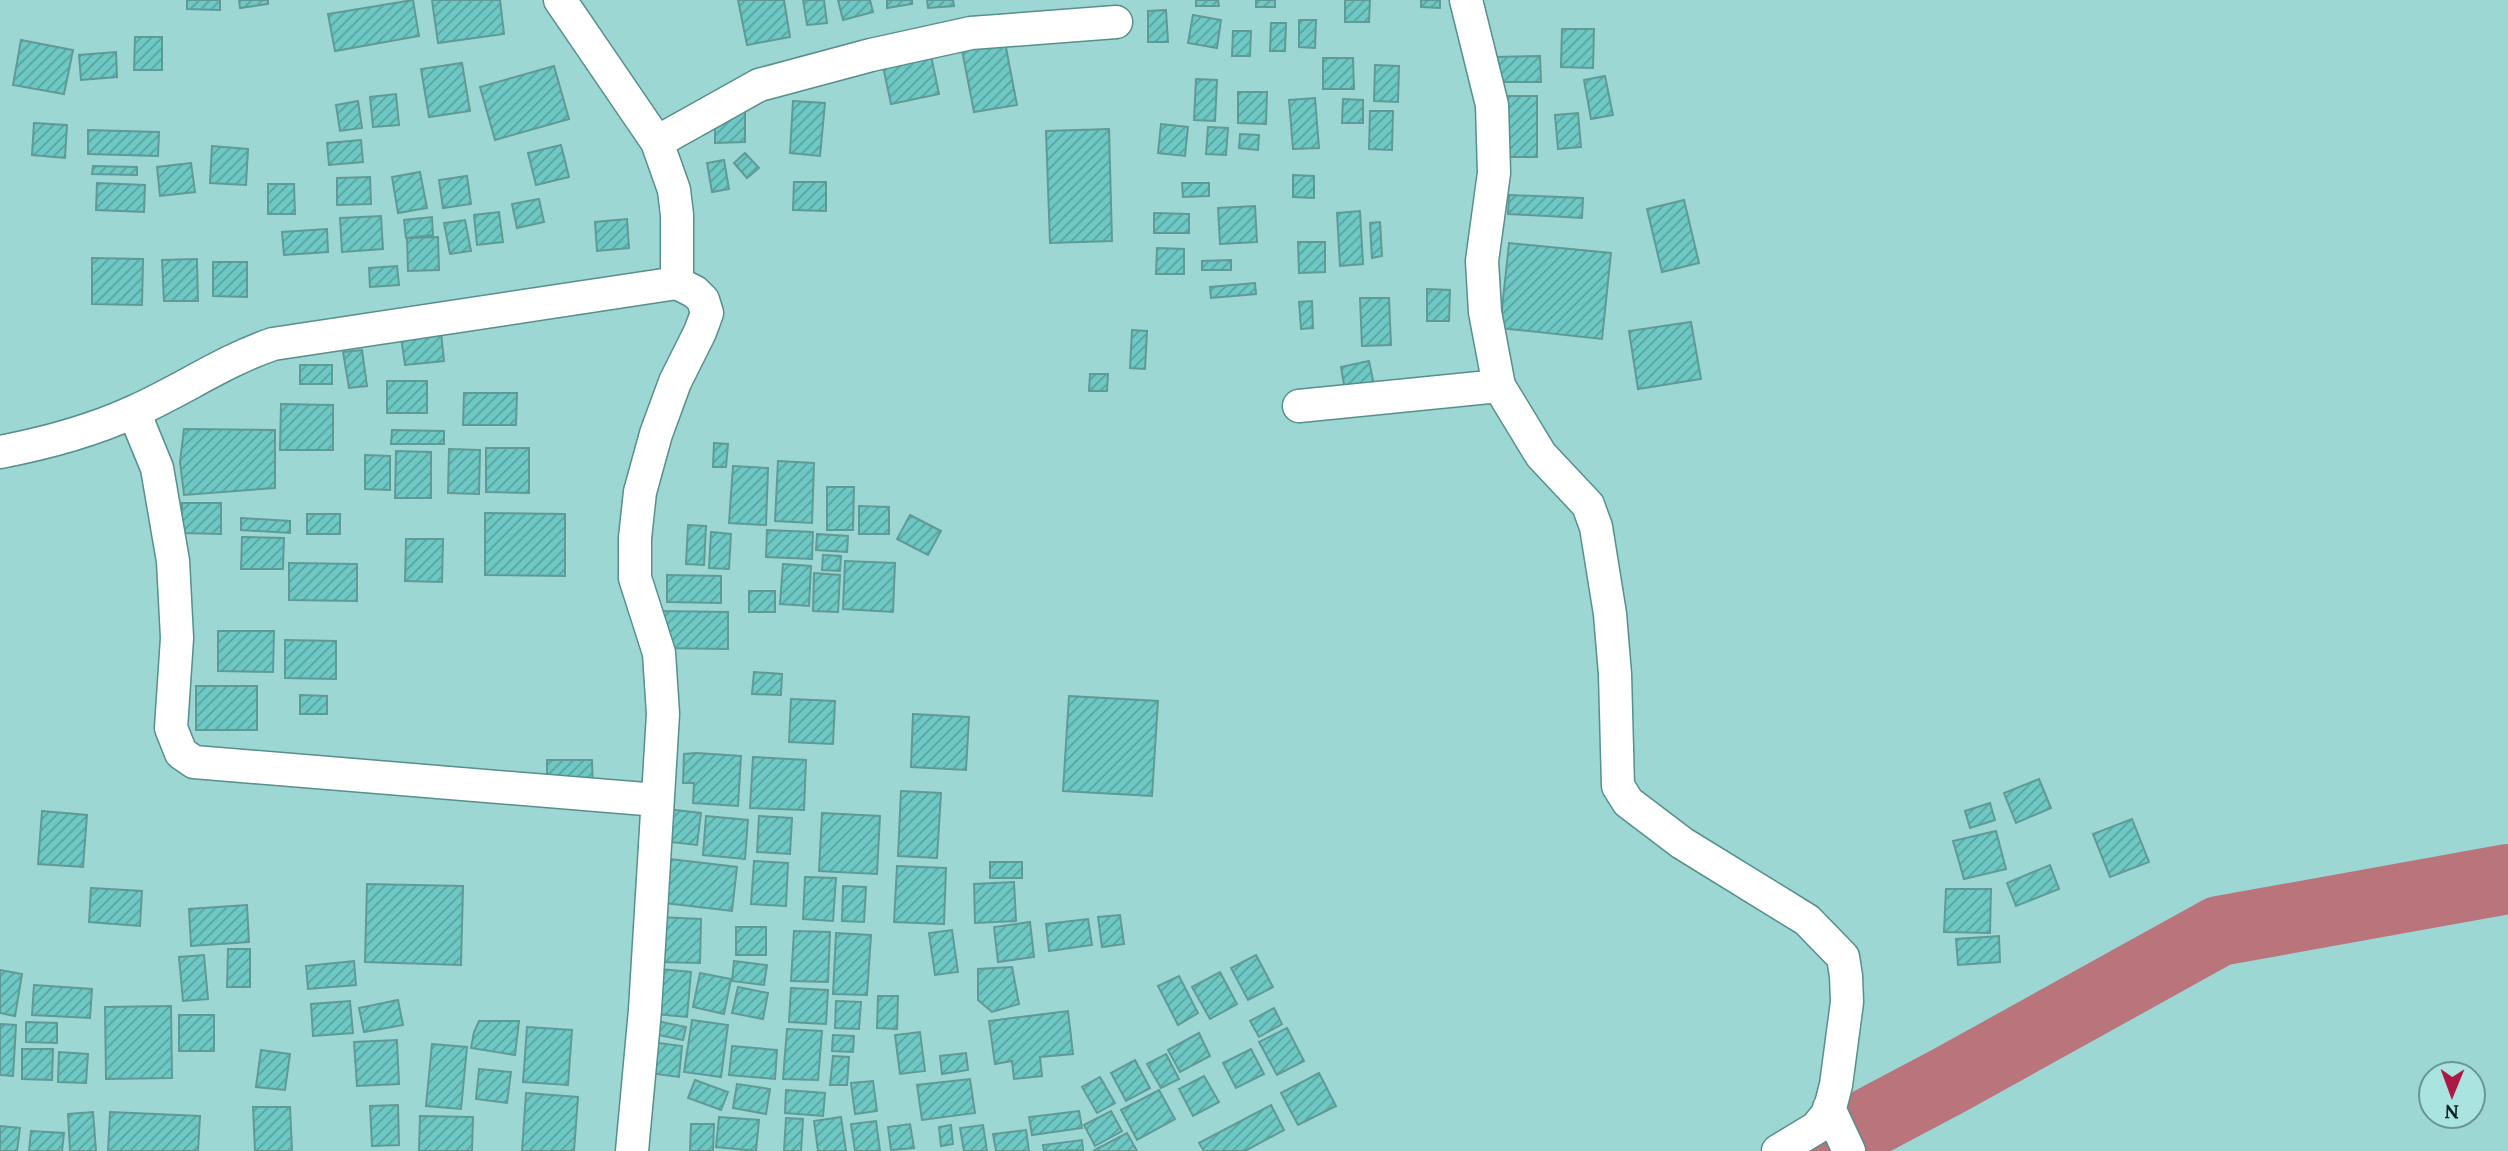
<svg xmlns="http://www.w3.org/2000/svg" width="2508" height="1151" viewBox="0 0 2508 1151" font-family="Lora,serif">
<defs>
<pattern id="building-hatch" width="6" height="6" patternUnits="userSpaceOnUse" patternTransform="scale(1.75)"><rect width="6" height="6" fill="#6ec8c4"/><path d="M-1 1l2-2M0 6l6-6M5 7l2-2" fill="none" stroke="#59a29f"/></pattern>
</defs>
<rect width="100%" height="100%" fill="#9cd7d4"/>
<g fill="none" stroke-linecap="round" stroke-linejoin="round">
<path stroke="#b9747c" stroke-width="70" d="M1816,1151L1950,1080L2219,931L2508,879"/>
</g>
<path fill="url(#building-hatch)" stroke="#609a97" stroke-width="2" d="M187,0H220V10L187,9Z
M239,0H268V4L240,8Z
M413,0L419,36L335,51L328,14Z
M432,0H500L504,34L438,43Z
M738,0H784L790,37L747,45Z
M803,0H824L827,23L807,25Z
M838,0H870L873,12L843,20Z
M887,0H912V4L887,8Z
M927,0H953L954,6L928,8Z
M1196,0H1218L1219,6H1196Z
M1256,0H1275V7H1256Z
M1345,0H1370L1369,22H1345Z
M1421,0H1440V8L1421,7Z
M1166,10L1168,42H1148V11Z
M1193,15L1221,20L1217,48L1188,43Z
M1299,20H1316L1315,48L1299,47Z
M1271,23H1286L1285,51H1270Z
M1562,29H1594L1593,68L1561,67Z
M1233,31H1251L1250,56H1232Z
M135,37H162V70H134Z
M1004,37L1017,105L974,112L961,45Z
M21,40L73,50L64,94L13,85Z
M929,46L939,94L891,104L881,57Z
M116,52L117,77L81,80L79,55Z
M1540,56L1541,82H1495L1494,57Z
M1323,58H1353L1354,89H1323Z
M462,63L470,111L429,117L421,69Z
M1375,65L1399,66L1398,102L1374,101Z
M554,66L569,119L495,140L480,87Z
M1605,76L1613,115L1591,119L1584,80Z
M1196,79L1217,80L1215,121L1194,120Z
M1238,92H1267L1266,124L1238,123Z
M396,94L399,125L373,127L370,97Z
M1500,96H1537V157H1500Z
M1315,98L1319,148L1293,149L1289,100Z
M1343,99L1363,100V123H1342Z
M358,101L362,128L340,131L336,105Z
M793,101L825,103L820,156L790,153Z
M745,110V142L715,143V111Z
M1370,111H1393L1392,150L1369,149Z
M1578,113L1581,147L1558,149L1555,115Z
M34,123L67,125L65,158L32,155Z
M1161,124L1188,127L1185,156L1158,153Z
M1208,127L1228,128L1226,155L1206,154Z
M1109,129L1112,241L1050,243L1046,131Z
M88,130L159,132L158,156L88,154Z
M1240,134L1259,135L1258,150L1239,148Z
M361,140L363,162L329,165L327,143Z
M561,145L569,177L536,185L528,153Z
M212,146L248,149L246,185L210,183Z
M745,153L759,168L747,178L734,163Z
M724,160L729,189L712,192L707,163Z
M191,163L195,192L160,196L157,167Z
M93,166L137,167V175L92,174Z
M420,172L427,208L398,213L392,177Z
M1293,175L1314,176V198L1293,197Z
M467,176L471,204L443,208L439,180Z
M370,177L371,204L337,205V178Z
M794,182H826V211L793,210Z
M97,183L145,185L144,212L96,210Z
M1182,183H1209V196L1183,197Z
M268,184H294L295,214H268Z
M1509,195L1583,198L1582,218L1508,214Z
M539,199L544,222L517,228L512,204Z
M1684,200L1699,263L1662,272L1647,209Z
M1255,206L1257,242L1220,244L1218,208Z
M1360,211L1363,264L1340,266L1337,213Z
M499,212L503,242L477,245L474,215Z
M1154,213L1189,214V233H1154Z
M381,216L383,249L342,252L340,218Z
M432,217L433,235L406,238L404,220Z
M627,219L629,248L597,251L595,222Z
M465,220L471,251L450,254L444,223Z
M1380,222L1382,256L1372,258L1370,223Z
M327,229L328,252L284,255L282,232Z
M438,237L439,270L408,271L407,238Z
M1298,242H1325V272L1299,273Z
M1509,243L1611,253L1602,339L1500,328Z
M1157,248L1184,249V274H1156Z
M92,258L143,259L142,305L92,304Z
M197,259L198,301H164L162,260Z
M1231,260V270H1202V261Z
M213,262H247V297L213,296Z
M397,266L399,285L370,287L369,268Z
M1255,283L1256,294L1211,298L1210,287Z
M1427,289L1450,290L1449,321H1427Z
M1360,298H1389L1391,345L1362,346Z
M1312,301L1313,328L1301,329L1299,302Z
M1691,322L1701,379L1638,389L1629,331Z
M1132,330L1147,331L1145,369L1130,368Z
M441,332L444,361L405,365L401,337Z
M362,350L367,386L349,388L343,352Z
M1369,361L1374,385L1345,390L1341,367Z
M300,365H332V384H300Z
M1090,374H1108L1107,391H1089Z
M387,381H427V413H387Z
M464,393H517L516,425H463Z
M281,404L333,405V450H280Z
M184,429L275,430V488L184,495L180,462Z
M392,430L444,431V444H391Z
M714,443L728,444L726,467H713Z
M486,448H529V493L486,492Z
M449,449L480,450L479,494L448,493Z
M396,451L431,452V498H395Z
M365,455L390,456V490L365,489Z
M778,461L814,463L812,523L775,521Z
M733,466L768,468L766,525L729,523Z
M827,487H854L853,530H827Z
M182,503H221V534L182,533Z
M859,506L889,507V534H859Z
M485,513L565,514V576L485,575Z
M307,514H340V534H307Z
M910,515L941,531L928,555L897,539Z
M241,518L290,521V533L241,530Z
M688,525L706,526L704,565L686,564Z
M767,530L813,532L812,559L766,557Z
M711,532L731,534L729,569L709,568Z
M817,534L848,536L847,552L816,550Z
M242,537L284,538L283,569H241Z
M406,539H443L442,582L405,581Z
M823,555L841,556L840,571L822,570Z
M845,561L895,563L893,612L843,609Z
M289,563L357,564V601L289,600Z
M783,564L811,566L809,606L780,604Z
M814,573L840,575L838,612L813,611Z
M667,575L721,576V603L667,602Z
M749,591H775V612H749Z
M659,611L728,612V649L659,648Z
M218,631H274L273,672L218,671Z
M285,640L336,641V679L285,678Z
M754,672L782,674L781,695L752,694Z
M196,686H257V730H196Z
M300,695L327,696V714H300Z
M1069,696L1158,701L1152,796L1063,791Z
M791,699L835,701L833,744L789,742Z
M913,714L969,717L966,770L911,767Z
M696,753L741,756L738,806L693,803L694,783H683L684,754Z
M753,757L806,760L804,810L750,808Z
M547,760H592L593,788H547Z
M2039,779L2051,808L2016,823L2004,793Z
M901,791L941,793L937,858L898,856Z
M1990,803L1995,820L1970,828L1965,811Z
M667,809L701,813L697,845L663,841Z
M42,811L87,815L83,867L38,864Z
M822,813L880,816L877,874L819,871Z
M706,816L748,820L745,859L703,855Z
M759,816L792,818L790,854L757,852Z
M2132,819L2149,862L2110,877L2093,834Z
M1996,831L2006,869L1964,879L1953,841Z
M670,859L737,867L732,911L665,903Z
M754,861L788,863L786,906L751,904Z
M990,862H1022V878H990Z
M2050,865L2059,889L2016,906L2007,883Z
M897,866L946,868L944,924L894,922Z
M805,877L836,878L833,921L803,919Z
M1014,882L1016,921L975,923L974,884Z
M367,884L463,886L461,965L365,962Z
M843,886L866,887L864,922L842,921Z
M91,888L142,891L140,926L89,922Z
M1946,889H1991L1990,933L1944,932Z
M247,905L249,942L191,946L189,909Z
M1120,915L1124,944L1102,947L1098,917Z
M658,917L701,919L700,963L657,962Z
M1088,919L1092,945L1049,951L1046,924Z
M1030,922L1034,957L998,962L994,927Z
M736,927H766V955H736Z
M952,930L958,972L935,975L929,933Z
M794,931L830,932L828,982L791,981Z
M836,933L871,935L867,995L833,994Z
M1999,936L2000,962L1958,965L1956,939Z
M228,949H250V987H227Z
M204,955L208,999L183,1001L179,957Z
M1256,955L1273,987L1248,1000L1231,968Z
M354,961L356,985L308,989L306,966Z
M734,961L767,965L764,985L732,981Z
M1012,967L1019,1004L992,1012L978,1000V969Z
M660,969L691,972L687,1017L656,1014Z
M0,970L22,974L15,1016L0,1013Z
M1220,972L1237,1004L1210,1019L1192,987Z
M700,973L731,979L724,1014L693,1007Z
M1179,976L1198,1013L1178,1025L1158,986Z
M34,985L92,989L90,1018L32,1015Z
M738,987L768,993L763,1019L732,1013Z
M791,988L828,990L826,1024L789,1022Z
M878,996H898L897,1029L877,1028Z
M398,1000L403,1025L364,1032L359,1008Z
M350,1001L353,1033L313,1036L311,1004Z
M836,1001L861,1002L859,1029L835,1028Z
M171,1006L172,1078L106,1079L105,1007Z
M1274,1008L1282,1024L1259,1037L1250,1021Z
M1068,1011L1073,1054L1040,1057L1042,1076L1014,1079L1012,1061L995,1064L989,1021Z
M179,1015H214V1051H179Z
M647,1019L686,1027L683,1040L644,1032Z
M692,1020L728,1025L721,1077L684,1072Z
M479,1021H519L515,1055L471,1048L474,1032Z
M26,1022L57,1023V1043L26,1042Z
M0,1024L16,1025L13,1076L0,1075Z
M527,1027L572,1030L568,1085L523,1082Z
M1287,1028L1304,1061L1277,1075L1259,1042Z
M787,1029L822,1031L818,1080L783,1079Z
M920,1032L925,1071L900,1074L895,1035Z
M1199,1033L1210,1056L1180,1072L1168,1050Z
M833,1035L854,1036L853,1052L832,1051Z
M397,1040L399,1084L357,1086L354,1042Z
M651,1042L682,1046L679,1077L648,1073Z
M432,1044L467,1047L461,1109L426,1106Z
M732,1046L777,1050L775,1079L729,1075Z
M22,1049H53L52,1080L22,1079Z
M1251,1049L1264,1074L1236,1088L1223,1063Z
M261,1050L290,1054L285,1090L256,1087Z
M59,1052L88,1054L86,1083L58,1082Z
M966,1053L968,1070L942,1074L940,1056Z
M1166,1054L1179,1079L1161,1088L1147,1064Z
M833,1056L849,1057L847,1085H830Z
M1135,1060L1150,1088L1126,1101L1111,1073Z
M479,1069L511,1072L507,1103L476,1099Z
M1319,1073L1336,1106L1298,1125L1281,1093Z
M1204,1076L1219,1102L1193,1116L1179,1089Z
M1100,1077L1115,1103L1097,1113L1082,1087Z
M970,1079L975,1113L922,1120L917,1085Z
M695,1080L728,1092L721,1110L688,1098Z
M873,1081L877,1111L855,1114L851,1083Z
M737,1084L770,1089L766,1114L733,1108Z
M786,1090L825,1093L823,1116L785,1113Z
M1159,1090L1175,1119L1137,1140L1121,1110Z
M526,1093L578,1097L574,1151H522Z
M398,1105L399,1145L372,1146L370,1106Z
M1271,1105L1284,1130L1245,1151H1204L1199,1143Z
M253,1107H290L292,1151H255Z
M1079,1111L1082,1128L1032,1135L1029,1117Z
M1111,1111L1122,1131L1095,1146L1084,1125Z
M93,1112L96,1151H70L68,1114Z
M110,1112L200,1116L198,1151H108Z
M420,1116L473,1117L472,1151H419Z
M719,1117L759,1120L756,1151L716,1147Z
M841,1117L846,1151H818L814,1121Z
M786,1118L803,1119L801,1151H784Z
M876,1121L880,1151H855L851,1124Z
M691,1124H714L713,1151H690Z
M910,1124L914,1148L891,1150L888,1127Z
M951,1125L953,1144L941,1146L939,1127Z
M983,1125L987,1151H964L960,1128Z
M0,1126L20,1128L17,1151H0Z
M1026,1130L1029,1151H996L993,1134Z
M31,1131L64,1133L62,1151H29Z
M1127,1133L1137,1151H1093Z
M1082,1140L1083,1150L1044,1151L1043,1145Z"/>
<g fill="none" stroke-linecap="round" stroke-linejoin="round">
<g stroke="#568f8c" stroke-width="35">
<path id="minor" d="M560,0L657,142L674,190L677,215V283
M1466,0L1492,105L1494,173L1482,261L1485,312L1499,386L1541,455L1588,505L1596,527L1610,614L1615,674L1618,786L1628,802L1682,843L1807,920L1843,957L1846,976L1847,1002L1836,1085L1829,1112L1816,1128L1778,1151
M657,142L759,85L871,55L971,33L1116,22
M1299,406L1499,386
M134,412L157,468L173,561L177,638L171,728L181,753L194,762L657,800
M0,452C47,443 89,432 133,412C181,391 223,361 273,344L677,283L695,292L703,300L707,313L700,332L675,382L656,434L640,492L635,538V578L659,653L663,714L645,1010L632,1151
M1829,1108L1849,1151"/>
</g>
<use href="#minor" stroke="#fff" stroke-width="32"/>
</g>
<g transform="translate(2452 1095) rotate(181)"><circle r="33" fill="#a9e4e1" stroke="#699694" stroke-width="2"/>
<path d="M0-5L12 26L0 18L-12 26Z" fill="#ad1945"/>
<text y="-10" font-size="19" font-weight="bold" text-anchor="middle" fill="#0a2221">N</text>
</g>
</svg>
